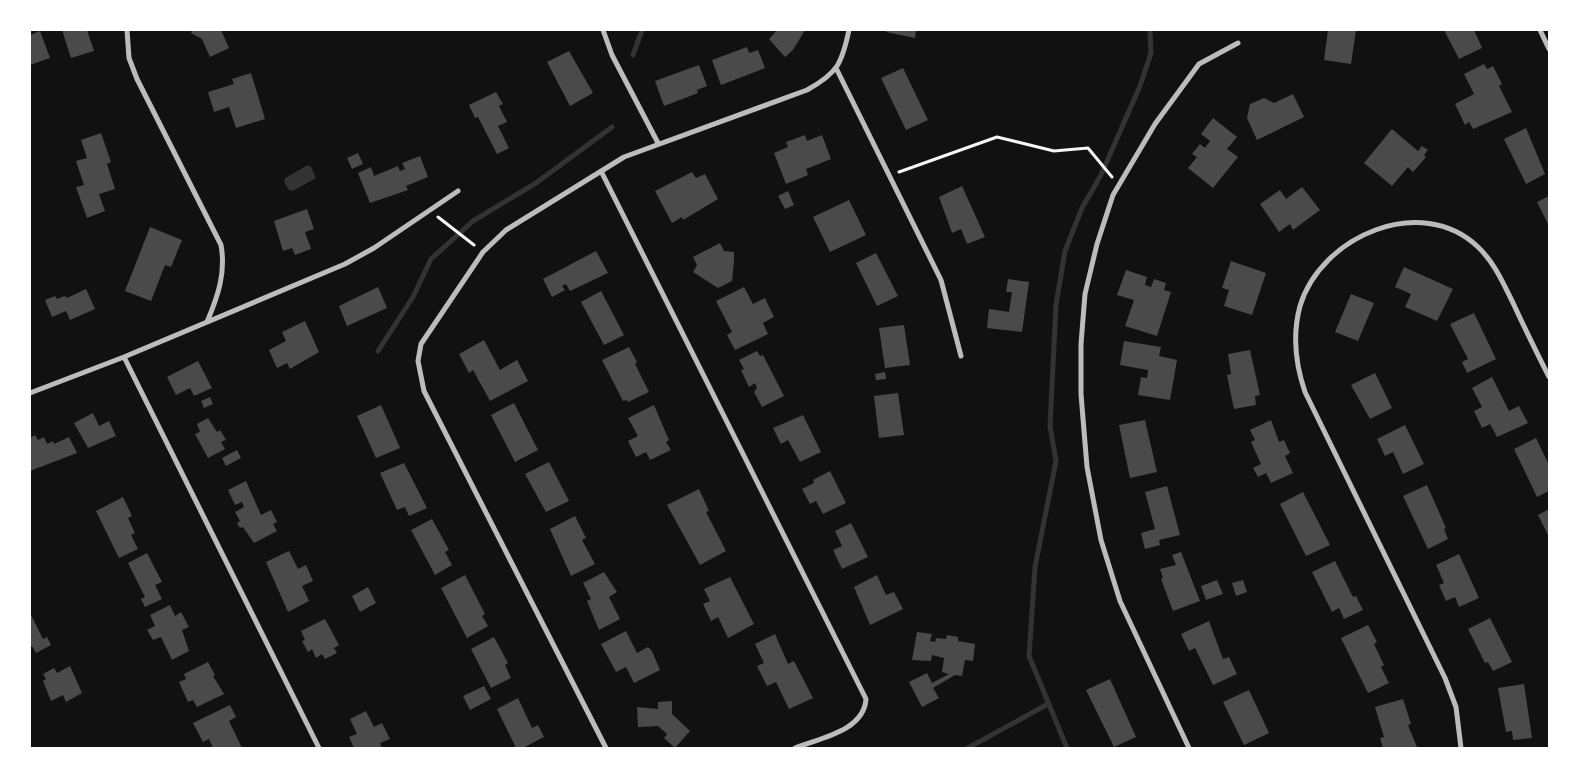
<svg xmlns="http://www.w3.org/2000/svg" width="1579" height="778" viewBox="0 0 1579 778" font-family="'Titillium Web',sans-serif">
<rect width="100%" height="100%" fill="#111"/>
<path fill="#333" d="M308,165L311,167L316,178L293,191L289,190L284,182L285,178Z"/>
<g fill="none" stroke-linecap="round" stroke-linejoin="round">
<path stroke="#333" stroke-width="5" d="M633,55L642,30
M378,351L413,297L431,259L473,221L536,183L612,127
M968,748L1048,704
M1067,748L1029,656L1035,567L1056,461L1050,426L1056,305L1065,251L1082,208L1101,175L1140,86L1151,53L1150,30"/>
</g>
<path fill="#4a4a4a" d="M62,30H87L94,51L71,58Z
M192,30H221L229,48L210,57L202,39L191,33Z
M777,30H805L793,50L785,57L769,39Z
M887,30H916L915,38L886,32Z
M1328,30H1356L1351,64L1324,60Z
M1444,30H1474L1482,48L1459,59Z
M40,31L50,58L30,65V35Z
M747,47L749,53L758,50L765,68L721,85L712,60Z
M569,51L593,93L570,106L547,62Z
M1484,64L1487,69L1493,66L1502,84L1499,86L1512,112L1473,129L1469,122L1465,125L1455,104L1474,94L1464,74Z
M699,65L707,86L697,90L698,93L664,106L655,81Z
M903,68L928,120L906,130L881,78Z
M251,73L265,119L236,128L229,107L214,112L208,92L234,84L232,79Z
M496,92L503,104L499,106L507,122L498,126L509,148L497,154L478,117L475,118L469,105Z
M1293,94L1304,117L1257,140L1247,118L1250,104L1264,98L1274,103Z
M1213,118L1237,137L1227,149L1238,157L1213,188L1188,168L1197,157L1192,154L1200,144L1205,148L1210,141L1201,134Z
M1526,128L1545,174L1526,184L1504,139Z
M1392,129L1418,151L1422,146L1428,150L1424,155L1426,157L1413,172L1408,167L1392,186L1364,163Z
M101,133L111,162L107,164L115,189L99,194L105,211L87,218L76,187L84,185L76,161L87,158L81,140Z
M805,135L807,141L822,135L831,159L806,169L808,175L786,184L774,153L788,147L786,142Z
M358,153L363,164L352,169L347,158Z
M420,156L428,177L406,186L408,190L370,203L358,173L371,167L374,176L398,166L400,171L405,169L402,163Z
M692,172L696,178L705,174L718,199L683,220L682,217L672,223L655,191Z
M962,186L985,237L967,244L961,229L952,233L939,197Z
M1302,187L1320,210L1293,230L1290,224L1279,232L1260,204L1280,190L1286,199Z
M788,191L794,205L785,209L778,196Z
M1549,196V226L1537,202Z
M849,200L866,235L830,252L813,217Z
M307,209L314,229L305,232L311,249L295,255L292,248L283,251L274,221Z
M150,227L182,240L171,267L165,265L151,301L125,291Z
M720,243L724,251L734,252V261L732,281L718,288L693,272L697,265L693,257Z
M596,251L608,273L570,291L566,284L562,286L565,290L552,297L543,279Z
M876,253L898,296L877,306L856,263Z
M1231,261L1266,273L1252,315L1224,306L1229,290L1222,288Z
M1404,267L1453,289L1437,321L1405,307L1411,294L1395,287Z
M1126,270L1147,277L1145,285L1151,287L1154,279L1166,283L1164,290L1171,292L1157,336L1125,326L1134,300L1117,295Z
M1008,279L1029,282L1022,332L987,328L989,309L1009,312L1012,292H1006Z
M378,287L387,308L347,326L339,306Z
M744,287L753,304L765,298L774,317L763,323L768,334L735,350L727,335L732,332L716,301Z
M86,289L95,309L70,320L66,311L52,317L45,300L55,296L57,299L65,296L67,298Z
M601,291L624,335L604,345L581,302Z
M1351,294L1374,303L1358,341L1335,332Z
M1474,313L1496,359L1467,373L1462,362L1468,359L1450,324Z
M305,321L319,352L290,369L287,363L277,368L269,350L286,341L282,332Z
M904,325L910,365L885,368L879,328Z
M484,340L500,370L517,360L528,381L490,401L473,370L469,373L459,354Z
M1124,341L1161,347L1159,356L1177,360L1170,400L1138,395L1141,377L1147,378L1148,370L1120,365Z
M629,347L637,362L635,364L649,392L628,402L627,400L623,401L602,360Z
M1250,350L1260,395L1255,396L1256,405L1234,409L1227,375L1231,374L1228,354Z
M757,351L760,356L763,355L784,396L762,407L754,392L757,388L755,383L749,387L741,370L744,369L739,360Z
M198,361L212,388L194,396L190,388L176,395L167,377Z
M885,372L886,379L876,380L875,374Z
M1375,373L1392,408L1370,419L1351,385Z
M1492,377L1509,411L1519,406L1528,423L1497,437L1490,424L1482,428L1474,411L1482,407L1472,388Z
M898,393L904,435L879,438L874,396Z
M210,397L213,404L204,408L201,401Z
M514,403L538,450L515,462L491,415Z
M381,405L400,448L376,458L357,416Z
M654,405L669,440L666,442L671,450L650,460L646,452L636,457L628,441L638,436L628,418Z
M93,413L99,426L109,421L116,436L88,448L74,423Z
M803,415L821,452L800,462L788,440L781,444L773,428Z
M208,418L217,432L220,430L226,440L221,442L225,449L208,458L195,434L200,432L197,424Z
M1145,420L1157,472L1130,478L1119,425Z
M1271,420L1279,442L1284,440L1290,453L1285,456L1293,473L1271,483L1266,473L1258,477L1253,468L1261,464L1251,442L1255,440L1250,430Z
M1405,425L1424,464L1403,474L1393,452L1385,456L1377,439Z
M35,435L38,440L44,437L47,444L53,441L54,444L69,437L77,453L30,471V438Z
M1536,438L1549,465V491L1537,497L1514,449Z
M237,450L241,458L226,466L222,458Z
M549,462L569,501L546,512L525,474Z
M404,463L427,508L409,516L405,507L397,510L380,473Z
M830,471L846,503L823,514L816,501L810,504L802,489L814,483L813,480Z
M246,481L261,515L271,510L277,522L273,524L277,531L254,543L243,527L240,528L237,523L240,521L235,512L244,507L242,502L235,505L228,490Z
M1427,485L1446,528L1444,529L1448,539L1428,549L1403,496Z
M1167,486L1180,535L1159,540L1160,545L1145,549L1141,533L1155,529L1145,492Z
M699,489L709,511L706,512L726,551L700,565L667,505Z
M1303,492L1330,545L1306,556L1280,504Z
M123,497L132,516L128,518L135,533L131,535L138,549L119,558L96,511Z
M1549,509V537L1538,515Z
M575,516L586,538L582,540L595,564L571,576L550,529Z
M432,519L449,550L445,552L452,565L435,575L411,530Z
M851,523L868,557L842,569L833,550L842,546L835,531Z
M289,551L298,569L306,565L313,581L302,586L309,601L288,612L266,562Z
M1181,552L1200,601L1173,611L1161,579L1163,578L1160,569L1176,565L1172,555Z
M147,553L162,582L155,585L162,599L145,607L141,599L145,597L128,563Z
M1459,554L1479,598L1459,607L1455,597L1446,601L1439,585L1444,583L1436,565Z
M1335,561L1353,597L1356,596L1363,610L1344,619L1339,608L1332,612L1312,572Z
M604,572L617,592L609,597L620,619L599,630L587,601L591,599L583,583Z
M465,575L485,614L482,616L488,626L467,638L441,588Z
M877,575L886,595L894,592L903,609L870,625L854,587Z
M730,577L754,624L728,638L718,617L711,621L703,604L710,601L704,589Z
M1217,580L1223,594L1206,600L1201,586Z
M1243,580L1247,592L1236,596L1232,583Z
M368,587L376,603L360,612L352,596Z
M170,605L175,616L181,612L189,627L182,630L189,651L172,660L161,637L153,640L147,630L155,626L150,615Z
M30,613L43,639L47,637L51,645L36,653L32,646L30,647Z
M1490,618L1512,662L1493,671L1488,662L1485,663L1468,629Z
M325,619L339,645L334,648L337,653L325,659L322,654L316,658L312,649L308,652L302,641L305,640L301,631Z
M1209,621L1223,659L1229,657L1237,674L1213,685L1195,648L1189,651L1181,634Z
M1368,625L1377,642L1374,644L1384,665L1381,667L1389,683L1368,693L1341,638Z
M626,631L637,653L648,647L652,651L660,670L634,683L626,667L616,672L601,644Z
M917,632L932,634L930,641L935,642L936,638L946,639L947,635L958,637V641L975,644L973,661L965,660L962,676L955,675L933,688L939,698L922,707L909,682L927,673L932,683L949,674L942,672L944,658L932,655L931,661L912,660Z
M775,634L788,664L794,661L813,698L789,709L776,682L767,686L757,666L764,663L755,644Z
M494,637L508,663L505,665L511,678L491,688L471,649Z
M208,662L215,675L213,676L224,694L197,707L193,700L188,702L179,682L186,679L184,674Z
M70,666L82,693L66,702L63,695L51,701L43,681L46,679L43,674L54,668L57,673Z
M1110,679L1136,737L1114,747L1086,690Z
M1524,684L1532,738L1513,740L1512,731L1506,732L1498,688Z
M484,686L491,699L470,710L463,696Z
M1249,690L1269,733L1244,745L1223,702Z
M518,698L532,728L538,725L544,737L523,748H516L497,709Z
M1403,699L1411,724L1408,725L1417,747L1383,748L1380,738L1384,737L1375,707Z
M672,701V714L690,731L675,748L664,738L667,734L658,726L638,727L637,707L658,709V702Z
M230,705L236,717L229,721L242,748H213L209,739L203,742L193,723Z
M366,711L374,727L382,723L390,739L380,743L382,748H354L349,737L357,734L350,719Z"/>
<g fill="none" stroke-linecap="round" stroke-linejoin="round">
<path stroke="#f5f5f5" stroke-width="3" d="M899,172L997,137L1054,151L1088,148L1112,177
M438,217L474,245"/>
<path stroke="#bcbcbc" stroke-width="5" d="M127,30L129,58L137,79L221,245C226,273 218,296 207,322
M603,30L612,55L658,143
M1540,30L1549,49
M837,70L941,280L961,356
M601,171L866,699C864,731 820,738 795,748
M124,357L319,748
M30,393L124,357L345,264L374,248L458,191
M606,748L424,391L418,361L421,344L483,252L506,230L624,157L807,90C838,73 842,63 849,30
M1189,748L1120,601L1101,540L1087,467L1081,394V344L1085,294L1097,244L1113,195L1155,124L1199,64L1238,43
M1461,748L1456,707L1445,678L1305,392C1295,363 1292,336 1300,306C1321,236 1421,193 1478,247C1495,263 1504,285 1514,305C1525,329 1537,353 1549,377"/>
</g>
<rect width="1579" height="778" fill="none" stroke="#ffffff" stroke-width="62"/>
</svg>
